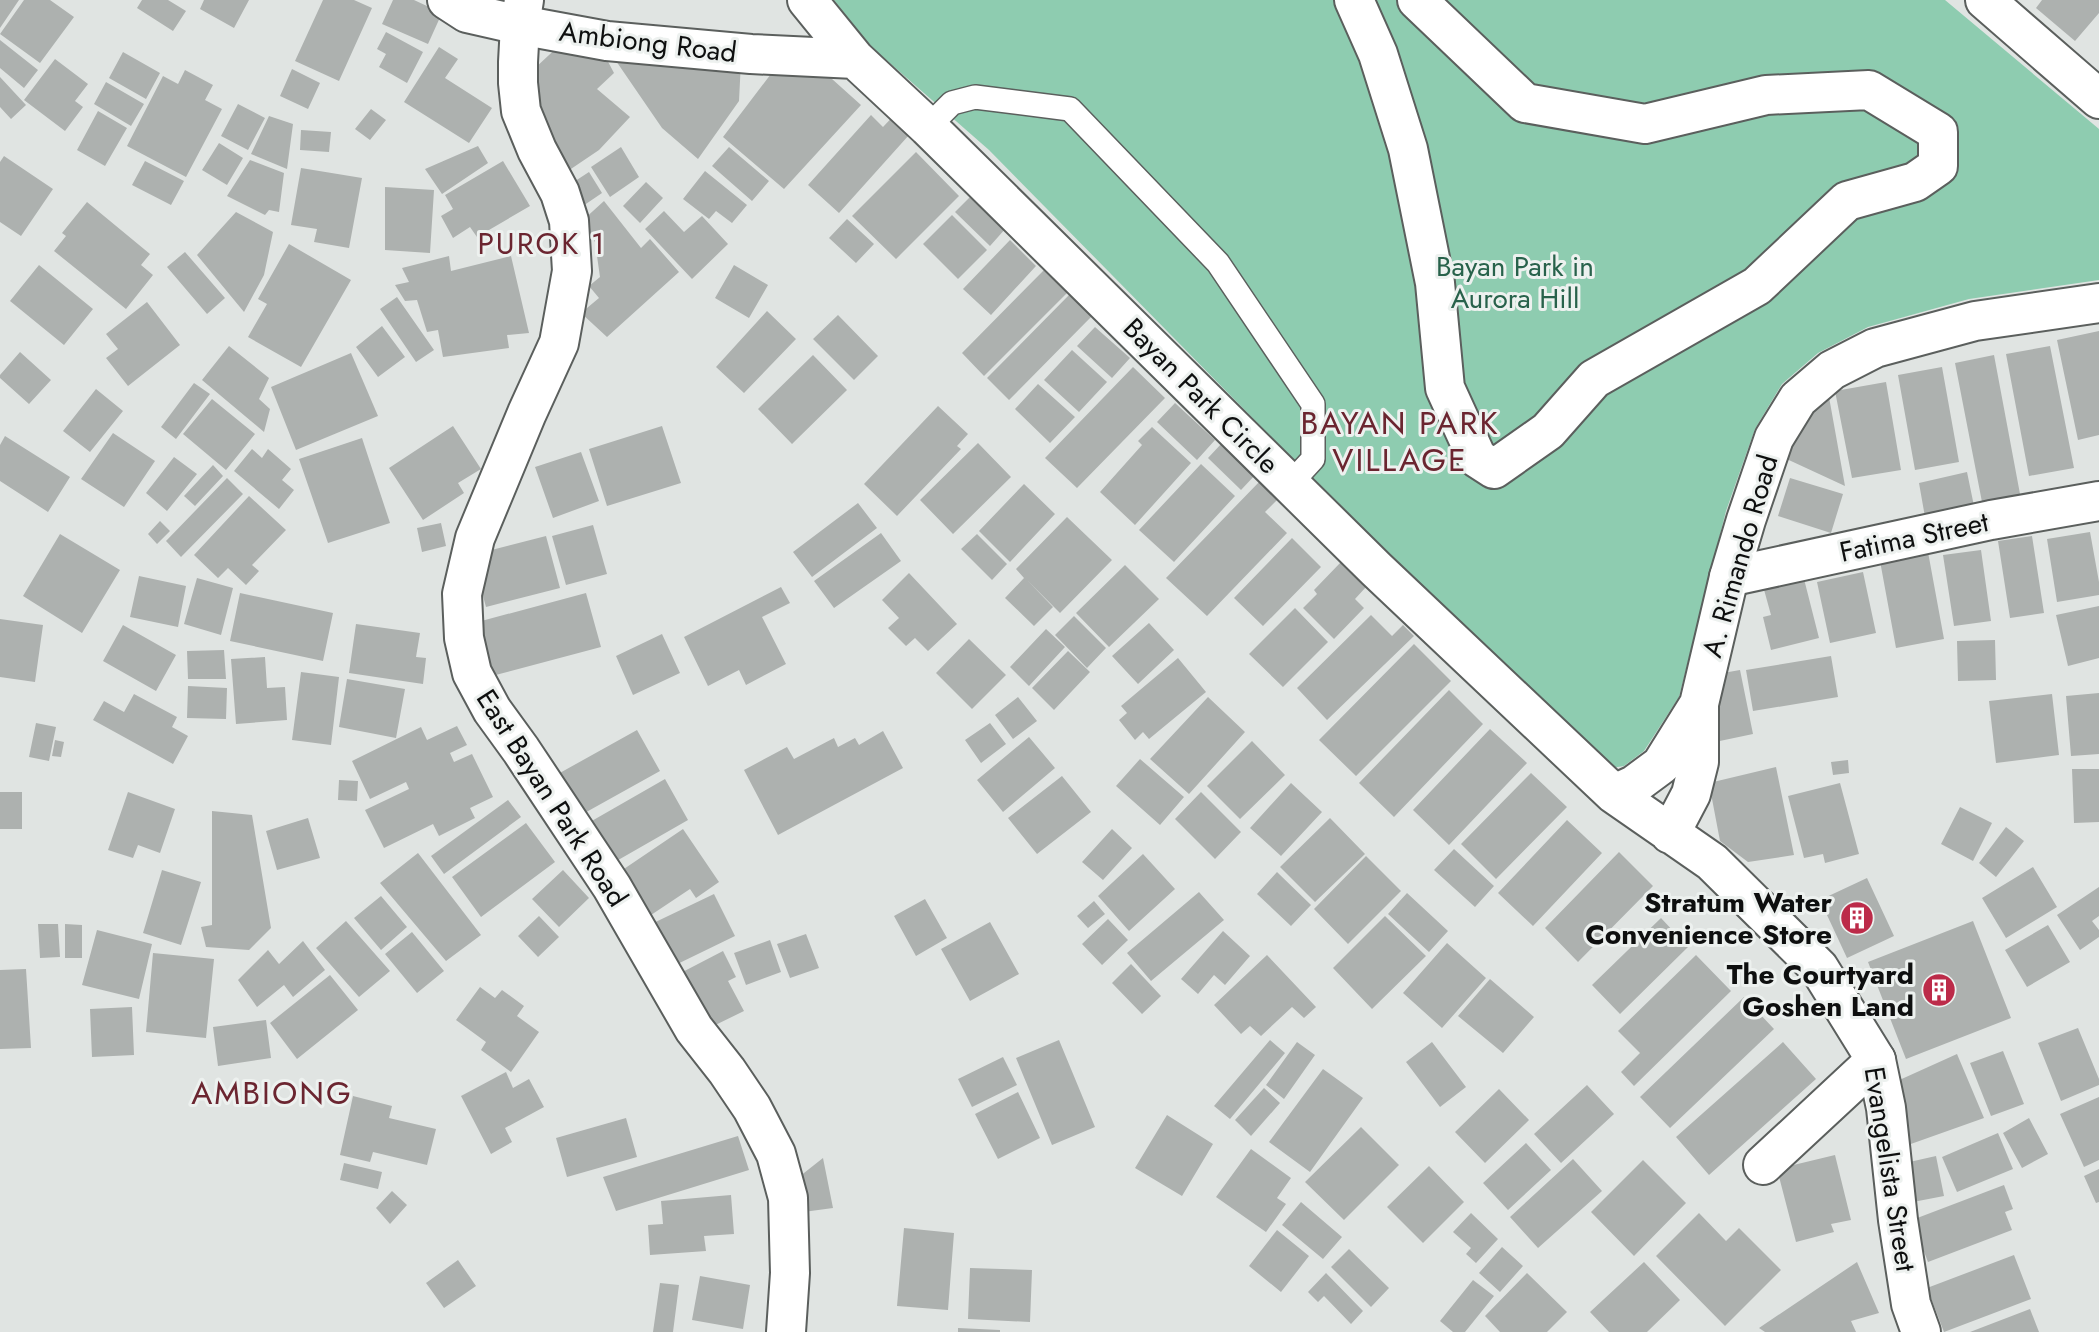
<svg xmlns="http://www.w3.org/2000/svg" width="2099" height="1332" viewBox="0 0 2099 1332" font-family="Jost,sans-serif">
<rect width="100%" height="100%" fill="#e0e4e2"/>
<path fill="#8eccb0" d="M834,0H1945L2099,129V280L1969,299L1868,327L1818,353L1782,384L1755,429L1726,511L1679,697L1644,751L1624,766L1599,770L989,150L868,44Z"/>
<path fill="#adb1af" d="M0,0H19L0,28Z
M24,0H50L74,17L40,63L0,34Z
M142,0H168L186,11L173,31L137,8Z
M204,0H249L234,28L200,9Z
M323,0H354L372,8L339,81L295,61Z
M393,0H414L442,13L428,44L382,24Z
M2042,0H2099V13L2075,41L2036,8Z
M386,32L423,52L407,83L379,67L386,54L377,49Z
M0,40L38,70L24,88L0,68Z
M563,42L604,54L614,73L597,89L630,117L599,150L562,175L520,82Z
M439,47L458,59L445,78L492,108L469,143L404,102Z
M123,52L160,73L146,99L109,78Z
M614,58L741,61L739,101L698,159L662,128Z
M55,59L88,84L75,101L83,107L65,131L24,100Z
M777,66L822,70L861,105L784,189L723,137Z
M292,69L320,83L308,109L280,96Z
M185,70L213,85L205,100L222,109L186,177L127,146L163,76L178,84Z
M0,77L26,105L11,119L0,107Z
M106,82L144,104L131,126L94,104Z
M238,104L265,118L248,150L221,136Z
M371,109L386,120L370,140L355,129Z
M900,109L918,125L839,213L808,185L871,115L883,127Z
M98,111L127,128L105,166L77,150Z
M269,116L293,124L287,169L251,154Z
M301,130L331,132L329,152L300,150Z
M219,143L243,158L227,185L202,170Z
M478,146L488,163L442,194L425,169Z
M621,147L639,177L610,197L591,167Z
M729,147L769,181L752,201L712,166Z
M916,152L959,196L896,259L852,216Z
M4,156L53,189L21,236L0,222V162Z
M250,160L284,173L279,212L269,210L265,215L227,196Z
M145,161L184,181L171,205L132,185Z
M503,161L530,206L477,237L470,227L453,238L441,216L453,209L445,195Z
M301,168L362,178L349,248L314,242L317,229L291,225Z
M705,171L747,205L732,223L716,211L709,219L683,199Z
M589,172L602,193L580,208L566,187Z
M646,182L663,198L640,223L623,206Z
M385,187L434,190L430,253L385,250Z
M972,195L1006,228L990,246L955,212Z
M604,201L641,248L650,239L679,272L607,337L581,313L599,298L589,286L600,277L595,242L582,221Z
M87,202L150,254L141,265L153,275L126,309L54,251L66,236L62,233Z
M664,211L684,232L702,216L728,244L692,279L645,229Z
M236,212L273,232L264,275L244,312L197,255Z
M952,215L987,250L958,279L923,244Z
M847,219L874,244L856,263L829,238Z
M1010,240L1036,266L991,315L963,289Z
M289,244L351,280L301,367L248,337L267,304L258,299Z
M185,252L225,298L207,314L167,267Z
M449,256L451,271L511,256L529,333L507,335L509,348L443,357L438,330L427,332L417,300L405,301L395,285L409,282L402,268Z
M39,265L93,309L64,345L10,301Z
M734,265L768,285L749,318L715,298Z
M1045,269L1068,292L984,376L962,353Z
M1070,294L1092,316L1009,400L987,378Z
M397,297L434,350L416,362L380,309Z
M147,302L180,345L128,386L106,358L118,349L106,334Z
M767,311L796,339L744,393L716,367Z
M838,315L878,356L854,380L813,339Z
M382,326L405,357L378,377L356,347Z
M1095,327L1130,358L1112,378L1077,346Z
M2099,331V435L2078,440L2057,340Z
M229,346L269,378L259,399L270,409L264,432L202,380Z
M2050,346L2074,468L2029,476L2006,354Z
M1072,350L1107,382L1079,412L1044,380Z
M20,352L51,380L29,404L0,378V375Z
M351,353L378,416L296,450L271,387Z
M813,355L847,390L792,444L758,409Z
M1994,355L2020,494L1982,502L1955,363Z
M1133,367L1165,398L1077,488L1045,458Z
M1942,367L1959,462L1915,470L1898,375Z
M1886,382L1901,470L1852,478L1835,391Z
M194,383L210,394L176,439L161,427Z
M1038,384L1075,417L1050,443L1015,409Z
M96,389L123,411L90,452L63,431Z
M1829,397L1845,486L1778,455L1804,409Z
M212,399L255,434L226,470L183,434Z
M1175,403L1215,440L1197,460L1157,422Z
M938,406L968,434L957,446L961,449L897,516L864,484Z
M453,426L481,469L458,483L464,493L423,520L389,468Z
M662,426L681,483L607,506L589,449Z
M1152,427L1191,463L1135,525L1100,492L1142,445L1138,441Z
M113,433L155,461L124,507L81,479Z
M5,436L70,477L48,512L0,481V445Z
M362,438L390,523L328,543L299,459Z
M978,443L1011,477L953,534L920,500Z
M1222,443L1256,474L1241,490L1208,458Z
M252,449L262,458L268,449L291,469L282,480L294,490L279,509L234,471Z
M581,452L599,501L553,518L535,467Z
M174,457L197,474L167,511L146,493Z
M1201,464L1235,496L1174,562L1139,530Z
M213,465L223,476L195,506L184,496Z
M1967,472L1974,506L1925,517L1919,483Z
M227,478L243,494L181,557L166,541Z
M1790,478L1843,494L1831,533L1778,516Z
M1261,480L1279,498L1265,512L1287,533L1207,616L1166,578Z
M1024,484L1055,514L1010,562L979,531Z
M249,496L286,530L252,565L259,571L246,585L228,568L218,578L194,555Z
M858,503L877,528L812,577L793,552Z
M1067,517L1112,560L1060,613L1027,580L1053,607L1034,626L1005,598L1024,578L1016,569Z
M160,521L170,531L157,544L148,534Z
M441,523L446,546L422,552L417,528Z
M593,525L607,574L566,585L552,536Z
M2090,532L2099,582V595L2057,602L2047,539Z
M881,533L901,561L834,608L814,581Z
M60,534L120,570L82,633L23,596Z
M977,534L1007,564L992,580L961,549Z
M546,536L560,588L486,607L472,555Z
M2032,536L2044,613L2010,618L1998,541Z
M1292,538L1321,567L1263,626L1234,598Z
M1981,550L1991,621L1954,626L1943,555Z
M1928,552L1944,639L1896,648L1880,561Z
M1341,562L1366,587L1355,599L1364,608L1334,639L1303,608L1317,594L1314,590Z
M1125,565L1159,599L1109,647L1076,613Z
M1863,572L1876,633L1830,643L1817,582Z
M909,573L957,624L928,651L915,638L906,646L888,628L899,618L882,600Z
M1803,575L1819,638L1771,650L1763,617L1771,615L1763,586Z
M139,576L186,586L178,627L130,617Z
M197,578L233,588L221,635L184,624Z
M781,587L790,603L762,617L786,664L746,685L739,670L708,686L684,637Z
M240,593L333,613L323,661L230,641Z
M586,593L601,647L488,677L474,623Z
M2099,606V658L2068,666L2056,615Z
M1295,608L1328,642L1283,687L1249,654Z
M1371,615L1392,636L1403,625L1414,636L1327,720L1297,688Z
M1074,616L1106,648L1087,668L1055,635Z
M0,619L43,625L35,682L0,677Z
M1149,623L1174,650L1138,684L1112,656Z
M356,624L420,633L416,657L426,658L423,684L349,673Z
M123,625L176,655L156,691L103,661Z
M1046,629L1065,647L1029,686L1010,667Z
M662,634L680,673L633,695L616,656Z
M969,639L1006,675L972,709L936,673Z
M1995,640L1996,680L1958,681L1957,641Z
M1414,644L1451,681L1356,776L1319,740Z
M224,650L226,679H188L187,651Z
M1068,651L1090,672L1054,710L1032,688Z
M1831,656L1838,697L1753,711L1746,670Z
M265,657L267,688L285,687L287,720L236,724L231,659Z
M1178,658L1206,692L1149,739L1143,732L1135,740L1119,720L1127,713L1121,706Z
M1740,670L1753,734L1715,742L1710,711L1723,673Z
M301,672L339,677L331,745L292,740Z
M347,679L405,689L396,738L339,727Z
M188,686L227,688L226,719L187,718Z
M1449,690L1483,724L1394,817L1359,783Z
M2099,693V754L2071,756L2066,696Z
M134,694L177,717L172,727L188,736L173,764L93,720L104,701L124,712Z
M2052,694L2059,755L1996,763L1989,701Z
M1018,697L1037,721L1013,739L995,715Z
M1208,697L1245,732L1189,794L1150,759Z
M36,723L56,727L49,761L29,757Z
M990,723L1006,744L981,763L965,740Z
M457,726L467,745L450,753L454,762L472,754L493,797L470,808L475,818L439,836L433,824L384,848L365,810L409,789L406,782L370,799L352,761L421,727L427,740Z
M1490,729L1527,763L1449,845L1413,810Z
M637,730L660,771L572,820L549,779Z
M883,731L903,768L778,835L744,770L787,747L794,759L834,738L838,747L855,738L859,745Z
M1029,737L1055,768L1003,812L977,780Z
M55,740L64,742L61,757L52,756Z
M1252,741L1285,775L1240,819L1207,786Z
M1140,759L1184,797L1160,825L1116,786Z
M1848,760L1849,773L1833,775L1831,762Z
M1776,767L1794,855L1748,862L1720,841L1709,783Z
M2072,769H2099V822L2074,823Z
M1531,773L1567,807L1496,879L1461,844Z
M1062,776L1091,812L1037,854L1008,818Z
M665,779L688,820L606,867L583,826Z
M339,780L358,781L357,801L338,800Z
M1291,783L1322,812L1281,856L1250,828Z
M1840,783L1859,854L1825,863L1823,854L1804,858L1788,796Z
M0,792H22V829H0Z
M128,792L175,809L160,853L138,845L133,858L108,850Z
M1201,792L1241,832L1215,859L1175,819Z
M508,800L521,817L444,874L431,856Z
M1960,807L1992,823L1973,861L1941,844Z
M212,811L252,815L271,928L249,950L206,947L201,927L212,925Z
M308,818L320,858L277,870L266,831Z
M1330,818L1365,854L1315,902L1280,867Z
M1567,820L1602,853L1533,926L1498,893Z
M526,823L555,862L481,917L452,877Z
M2006,827L2024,841L1996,877L1979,863Z
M683,829L719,882L696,898L690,889L645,919L615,875Z
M1112,829L1132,848L1103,880L1082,862Z
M1454,849L1494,886L1475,907L1434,870Z
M1619,852L1653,886L1578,962L1545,928Z
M418,853L481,935L446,961L380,883Z
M1143,854L1175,889L1129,931L1098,896Z
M1366,856L1401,891L1348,944L1314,909Z
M2033,867L2057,907L2006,938L1982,898Z
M162,870L201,882L181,945L143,933Z
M563,870L589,898L559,927L532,899Z
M1277,872L1311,905L1291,926L1257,894Z
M1867,878L1894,936L1847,958L1820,900Z
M2099,887V916L2092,921L2099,930V937L2080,950L2057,915Z
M1199,892L1224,920L1151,981L1127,953Z
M1407,893L1448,931L1429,952L1388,914Z
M714,894L735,936L663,971L643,928Z
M381,896L407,927L381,950L354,918Z
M925,899L947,938L916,956L894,916Z
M1094,901L1105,914L1088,928L1077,916Z
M539,916L559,937L538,957L518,936Z
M1385,916L1426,956L1372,1009L1333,968Z
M1661,918L1688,947L1620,1014L1592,985Z
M1108,919L1128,940L1102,965L1082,944Z
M346,921L390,971L359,997L316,948Z
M1973,921L2011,1018L1906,1059L1868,962Z
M990,922L1019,974L970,1001L941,949Z
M38,924H58L60,957L40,958Z
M65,924L82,925V958H65Z
M2048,925L2070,962L2027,987L2005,950Z
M97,930L152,944L139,999L82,985Z
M1223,931L1250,956L1225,985L1214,975L1198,994L1181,979Z
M412,932L444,971L417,993L385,954Z
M806,934L819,968L790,978L777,944Z
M770,940L781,972L746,985L734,953Z
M303,941L325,970L293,997L284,985L257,1007L238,980L268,950L279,964Z
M1447,943L1486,978L1442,1028L1403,993Z
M723,951L736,977L728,981L744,1011L699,1033L671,978Z
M153,953L214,959L206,1038L146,1032Z
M1267,955L1316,1007L1304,1018L1292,1007L1261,1036L1250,1026L1241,1034L1214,1005Z
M1696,955L1731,991L1634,1086L1621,1072L1640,1053L1618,1031Z
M1131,964L1161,996L1142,1014L1112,983Z
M26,969L31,1048L0,1049V970Z
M330,975L358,1010L297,1059L270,1023Z
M1490,979L1534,1017L1503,1053L1458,1016Z
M480,987L495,998L502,990L524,1006L517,1016L539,1032L511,1072L481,1050L486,1042L456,1020Z
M1744,997L1774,1029L1670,1128L1640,1097Z
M132,1007L134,1055L92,1057L90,1009Z
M266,1020L271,1058L218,1066L213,1027Z
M2078,1028L2099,1079V1085L2061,1101L2038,1043Z
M1059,1040L1095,1127L1052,1145L1016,1058Z
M1270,1040L1285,1053L1230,1119L1214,1106Z
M1297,1042L1315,1055L1284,1099L1266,1085Z
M1432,1042L1466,1087L1440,1107L1406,1062Z
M1783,1042L1816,1079L1709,1175L1676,1137Z
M2003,1051L2024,1104L1991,1116L1970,1063Z
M1957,1054L1984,1118L1908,1145L1895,1082Z
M1003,1057L1017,1085L972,1107L958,1079Z
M1323,1069L1363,1098L1310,1172L1269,1142Z
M506,1072L513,1088L529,1079L544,1107L505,1128L512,1142L491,1154L461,1096Z
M1587,1085L1614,1114L1561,1163L1534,1134Z
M1264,1088L1280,1103L1251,1136L1235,1120Z
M1499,1089L1529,1120L1485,1163L1455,1132Z
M1018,1092L1040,1138L998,1159L975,1114Z
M353,1096L392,1106L389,1118L436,1129L427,1165L373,1152L370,1162L340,1155Z
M2099,1097V1160L2084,1167L2060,1114Z
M1167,1115L1213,1144L1182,1196L1135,1168Z
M626,1118L637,1157L567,1177L556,1138Z
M2029,1118L2048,1154L2022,1168L2003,1133Z
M1361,1127L1399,1165L1344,1220L1305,1182Z
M1998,1133L2013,1169L1957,1192L1942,1157Z
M738,1136L749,1170L616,1211L603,1177Z
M1526,1143L1551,1170L1508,1210L1483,1183Z
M1251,1149L1291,1178L1277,1198L1286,1204L1266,1232L1216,1197Z
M1835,1155L1851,1220L1831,1224L1834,1232L1796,1242L1777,1169Z
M1936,1156L1944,1196L1913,1202L1905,1163Z
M823,1158L833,1208L796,1213L790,1184Z
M1573,1159L1602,1191L1538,1248L1510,1217Z
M1643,1160L1686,1203L1634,1256L1591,1212Z
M344,1163L382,1172L378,1189L340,1180Z
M1429,1166L1464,1202L1423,1243L1387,1207Z
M2099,1169V1202L2096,1203L2084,1176Z
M2004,1185L2013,1209L2005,1212L2012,1230L1928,1262L1912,1220Z
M392,1191L407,1205L390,1224L376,1208Z
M731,1195L734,1234L704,1236L706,1251L650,1255L648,1225L663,1224L661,1201Z
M1301,1202L1342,1237L1323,1259L1282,1225Z
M1471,1213L1498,1239L1476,1263L1466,1254L1471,1248L1453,1232Z
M1699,1213L1726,1241L1739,1228L1781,1270L1725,1326L1656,1256Z
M904,1228L954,1233L948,1310L897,1306Z
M1277,1230L1309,1256L1281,1292L1249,1266Z
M1502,1247L1523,1266L1500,1292L1479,1273Z
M1349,1249L1389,1288L1371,1307L1331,1267Z
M2014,1255L2031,1299L1944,1332L1927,1288Z
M458,1260L476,1286L444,1308L426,1283Z
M1644,1262L1680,1300L1647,1332H1609L1590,1312Z
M1857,1262L1879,1313L1851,1321L1856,1332H1765L1759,1328Z
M970,1268L1032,1270L1030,1322L968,1319Z
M1326,1273L1363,1311L1351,1324L1324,1296L1318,1302L1308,1292Z
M1527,1273L1567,1312L1547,1332H1500L1485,1316Z
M700,1276L750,1285L743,1329L692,1320Z
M1473,1280L1494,1296L1465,1332H1453L1440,1321Z
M660,1283L679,1285L673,1332H653Z
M2030,1309L2039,1332H1970Z
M958,1328L1000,1330V1332H958Z"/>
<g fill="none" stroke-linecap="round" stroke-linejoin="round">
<g stroke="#5b5f5d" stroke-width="26">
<path id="lane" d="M928,127L952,103L975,97L1070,109L1218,263L1313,404V459L1290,484"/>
</g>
<g stroke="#5b5f5d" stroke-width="42">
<path id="street" d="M524,0L520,25L518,62V83L521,111L537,150L560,193L569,221L572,271L559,343L527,413L475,538L462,594L464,638L472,673L492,710L521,750L612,887L694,1029L727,1071L752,1108L776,1154L788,1198L790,1273L786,1332
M1354,0L1378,54L1408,149L1435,283L1445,388L1477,458L1494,469L1548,431L1594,379L1757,286L1847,201L1915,182L1938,166V132L1869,90L1766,95L1645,124L1525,103L1417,0
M1729,577L1991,520L2099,501
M1763,1165L1876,1060"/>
</g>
<g stroke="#5b5f5d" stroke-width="42">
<path id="secondary" d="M447,0L467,13L520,25L607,41L751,54L855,59
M807,0L855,59L928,127L1376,569L1614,794L1712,862L1819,968L1876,1060L1886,1108L1898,1220L1911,1304L1921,1332
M1985,0L2099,99
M1614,794L1634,785L1661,765L1699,704
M1670,834L1691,794L1699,762V704L1729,577L1746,520L1774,438L1798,399L1832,370L1875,348L1975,321L2099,303"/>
</g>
<use href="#lane" stroke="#fff" stroke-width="23"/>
<use href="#street" stroke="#fff" stroke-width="38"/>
<use href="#secondary" stroke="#fff" stroke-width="38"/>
</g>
<defs>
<g id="building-disc" transform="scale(1.75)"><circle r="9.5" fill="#bc2b49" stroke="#edf1ef"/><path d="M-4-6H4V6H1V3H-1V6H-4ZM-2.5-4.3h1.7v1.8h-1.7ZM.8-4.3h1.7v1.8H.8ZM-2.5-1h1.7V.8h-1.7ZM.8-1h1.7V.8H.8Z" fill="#fff"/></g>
</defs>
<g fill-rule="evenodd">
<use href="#building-disc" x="1857" y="918"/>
<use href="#building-disc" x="1939" y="990"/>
</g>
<g text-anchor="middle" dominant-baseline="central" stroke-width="6" stroke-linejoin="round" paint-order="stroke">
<g font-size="28" fill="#0e0f0f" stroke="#edf1ef">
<text transform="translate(648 42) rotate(7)">Ambiong Road</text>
<text transform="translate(1201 396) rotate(45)">Bayan Park Circle</text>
<text transform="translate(1914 537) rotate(-12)">Fatima Street</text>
<text transform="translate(1740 556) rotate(-74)">A. Rimando Road</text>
<text transform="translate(552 798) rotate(57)">East Bayan Park Road</text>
<text transform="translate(1890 1169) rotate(81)">Evangelista Street</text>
</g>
<g font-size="28" fill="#28624b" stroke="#edf1ef">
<text x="1515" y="266">Bayan Park in<tspan x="1515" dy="32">Aurora Hill</tspan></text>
</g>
<g font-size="28" font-weight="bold" fill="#0e0f0f" stroke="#edf1ef" text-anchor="end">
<text x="1832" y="902">Stratum Water<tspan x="1832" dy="32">Convenience Store</tspan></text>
<text x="1914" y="974">The Courtyard<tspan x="1914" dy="32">Goshen Land</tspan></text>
</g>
<g font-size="30" letter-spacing="2" fill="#6b2530" stroke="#edf1ef">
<text x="542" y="243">PUROK 1</text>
</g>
<g font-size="32" letter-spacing="2" fill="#6b2530" stroke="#edf1ef">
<text x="1400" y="423">BAYAN PARK<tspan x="1400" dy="37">VILLAGE</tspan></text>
<text x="272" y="1093">AMBIONG</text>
</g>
</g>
</svg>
